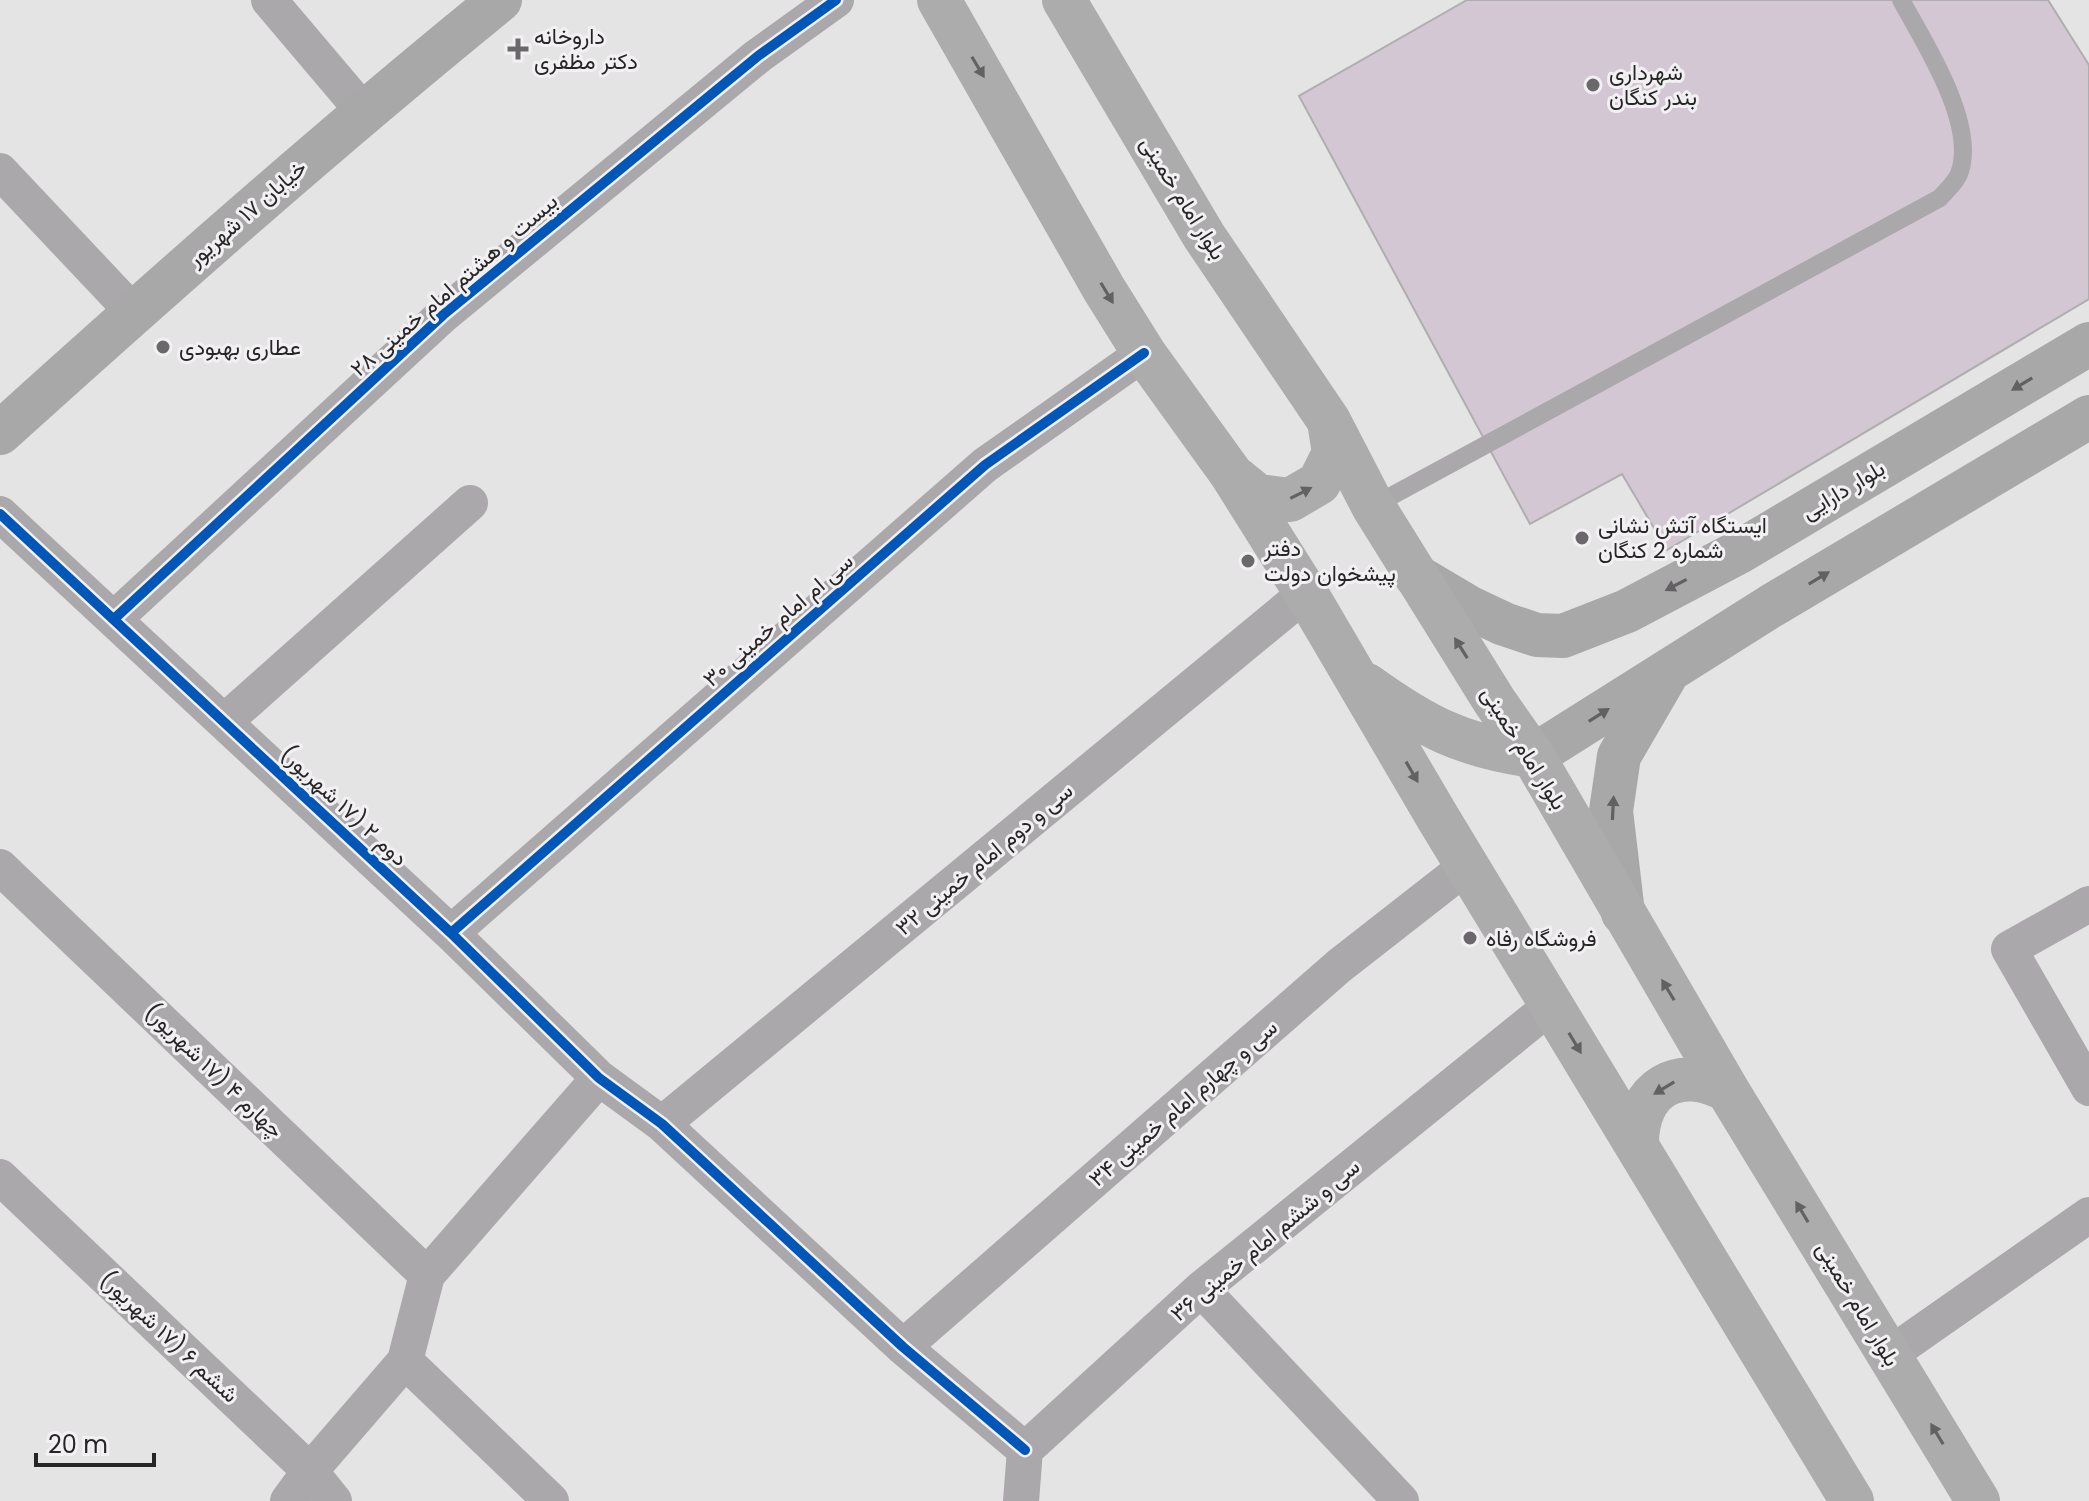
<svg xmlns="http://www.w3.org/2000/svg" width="2089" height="1501" viewBox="0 0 2089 1501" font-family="Poppins,Vazirmatn,sans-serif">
<rect width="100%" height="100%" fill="#e5e4e5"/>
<path fill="#d3c7d4" stroke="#afaeaf" stroke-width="2" d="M1467,0H2048L2089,65V299L1667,550L1622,474L1530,524L1299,96Z"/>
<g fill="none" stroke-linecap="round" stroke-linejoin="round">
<path stroke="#aaa8aa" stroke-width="18" d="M1373,506L1940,198C1946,191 1956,182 1959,174C1978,125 1924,42 1901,0"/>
<path stroke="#aaa8aa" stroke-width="36" d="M269,0L363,111
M0,171L133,312
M0,514L451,933L599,1078L662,1124L903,1347L1025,1450
M114,619L443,315L758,56L836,0
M224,722L470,503
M0,867L427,1275
M2089,904L2009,949L2089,1088
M451,933L985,465L1144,353
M662,1124L1306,593
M0,1177L310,1471L334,1501
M1201,1289L1401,1501
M903,1347L1339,966L1467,866
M1889,1355L2089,1215
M405,1361L551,1501
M288,1501L310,1471L405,1361L427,1275L599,1078
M1021,1501L1025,1450L1201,1289L1552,1005"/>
<path stroke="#a9a8a9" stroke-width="44" d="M0,433C164,285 329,139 500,0
M1416,576L1470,608L1504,624L1537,635L1563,636L1627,611L1739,552L2089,344
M1533,756L1771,606L2089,417
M1623,913L1611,811L1619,756L1665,677"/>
<path stroke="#acacac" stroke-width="44" d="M939,0L1104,289L1144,353L1232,475L1306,593L1438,818L1852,1501
M1064,0L1204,236L1329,421L1373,506L1495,702L1533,756L1728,1091L1978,1501
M1232,475L1258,496L1290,500L1319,483L1334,453L1329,421
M1367,685C1424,726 1462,746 1533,756
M1637,1145C1636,1088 1679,1063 1728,1091"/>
<g stroke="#f3f0f3" stroke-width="15">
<path id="cycleway" d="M0,514L451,933L599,1078L662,1124L903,1347L1025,1450
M114,619L443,315L758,56L836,0
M451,933L985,465L1144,353"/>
</g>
<use href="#cycleway" stroke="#0057b8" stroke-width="10"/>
</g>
<defs><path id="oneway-solid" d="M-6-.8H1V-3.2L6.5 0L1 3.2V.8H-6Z" transform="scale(2)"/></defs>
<g fill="#636263">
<use href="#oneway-solid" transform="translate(978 67) rotate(59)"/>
<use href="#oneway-solid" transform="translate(1107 293) rotate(59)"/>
<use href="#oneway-solid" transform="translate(1301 493) rotate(-27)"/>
<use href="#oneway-solid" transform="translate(1461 648) rotate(-122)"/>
<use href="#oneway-solid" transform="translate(1412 772) rotate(60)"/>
<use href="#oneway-solid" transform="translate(1668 990) rotate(-121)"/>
<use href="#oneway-solid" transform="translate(1575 1043) rotate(59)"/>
<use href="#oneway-solid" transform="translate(1664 1088) rotate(149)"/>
<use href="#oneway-solid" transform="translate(1802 1212) rotate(-121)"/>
<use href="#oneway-solid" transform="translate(1937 1434) rotate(-121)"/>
</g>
<g fill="#626062">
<use href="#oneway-solid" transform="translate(2022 384) rotate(149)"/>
<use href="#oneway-solid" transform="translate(1819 578) rotate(-31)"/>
<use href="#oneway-solid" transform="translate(1676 585) rotate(152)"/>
<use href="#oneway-solid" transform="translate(1599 715) rotate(-32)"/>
<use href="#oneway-solid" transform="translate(1613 808) rotate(-87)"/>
</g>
<g fill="#6a686a" stroke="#f3f0f3" stroke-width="3">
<path d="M514 37h8v8h8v8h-8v8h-8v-8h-8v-8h8z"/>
<circle cx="1593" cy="85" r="8"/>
<circle cx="163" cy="347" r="8"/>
<circle cx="1582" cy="538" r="8"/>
<circle cx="1248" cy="561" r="8"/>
<circle cx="1470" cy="938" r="8"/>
</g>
<g text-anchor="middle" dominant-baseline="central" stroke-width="6" stroke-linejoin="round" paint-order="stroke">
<g font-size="22" fill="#272627" stroke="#f3f0f3" text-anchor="start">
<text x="534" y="36">داروخانه<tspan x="534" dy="25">دکتر مظفری</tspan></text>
<text x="1609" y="72">شهرداری<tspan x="1609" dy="25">بندر کنگان</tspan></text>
<text x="179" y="347">عطاری بهبودی</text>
<text x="1598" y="525">ایستگاه آتش نشانی<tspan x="1598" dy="25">شماره 2 کنگان</tspan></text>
<text x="1264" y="548">دفتر<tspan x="1264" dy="25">پیشخوان دولت</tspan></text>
<text x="1486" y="938">فروشگاه رفاه</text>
</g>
<g font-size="22" fill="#272627" stroke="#f3f0f3">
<text transform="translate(1183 198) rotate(58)">بلوار امام خمینی</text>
<text transform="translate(247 213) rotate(-41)">خیابان ۱۷ شهریور</text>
<text transform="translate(454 285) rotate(-41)">بیست و هشتم امام خمینی ۲۸</text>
<text transform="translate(1843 490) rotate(-31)">بلوار دارایی</text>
<text transform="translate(778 620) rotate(-41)">سی ام امام خمینی ۳۰</text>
<text transform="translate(1524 748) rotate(58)">بلوار امام خمینی</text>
<text transform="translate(344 806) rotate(43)">دوم ۲ (۱۷ شهریور)</text>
<text transform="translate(984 859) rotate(-40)">سی و دوم امام خمینی ۳۲</text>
<text transform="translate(214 1071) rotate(44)">چهارم ۴ (۱۷ شهریور)</text>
<text transform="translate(1183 1103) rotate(-41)">سی و چهارم امام خمینی ۳۴</text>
<text transform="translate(1265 1240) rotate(-40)">سی و ششم امام خمینی ۳۶</text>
<text transform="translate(1858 1304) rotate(59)">بلوار امام خمینی</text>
<text transform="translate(169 1337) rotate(43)">ششم ۶ (۱۷ شهریور)</text>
</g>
</g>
<path d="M36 1453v12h118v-12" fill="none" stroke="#272627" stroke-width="4"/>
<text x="48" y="1453" font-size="24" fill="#272627" stroke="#f3f0f3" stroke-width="6" paint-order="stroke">20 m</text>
</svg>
